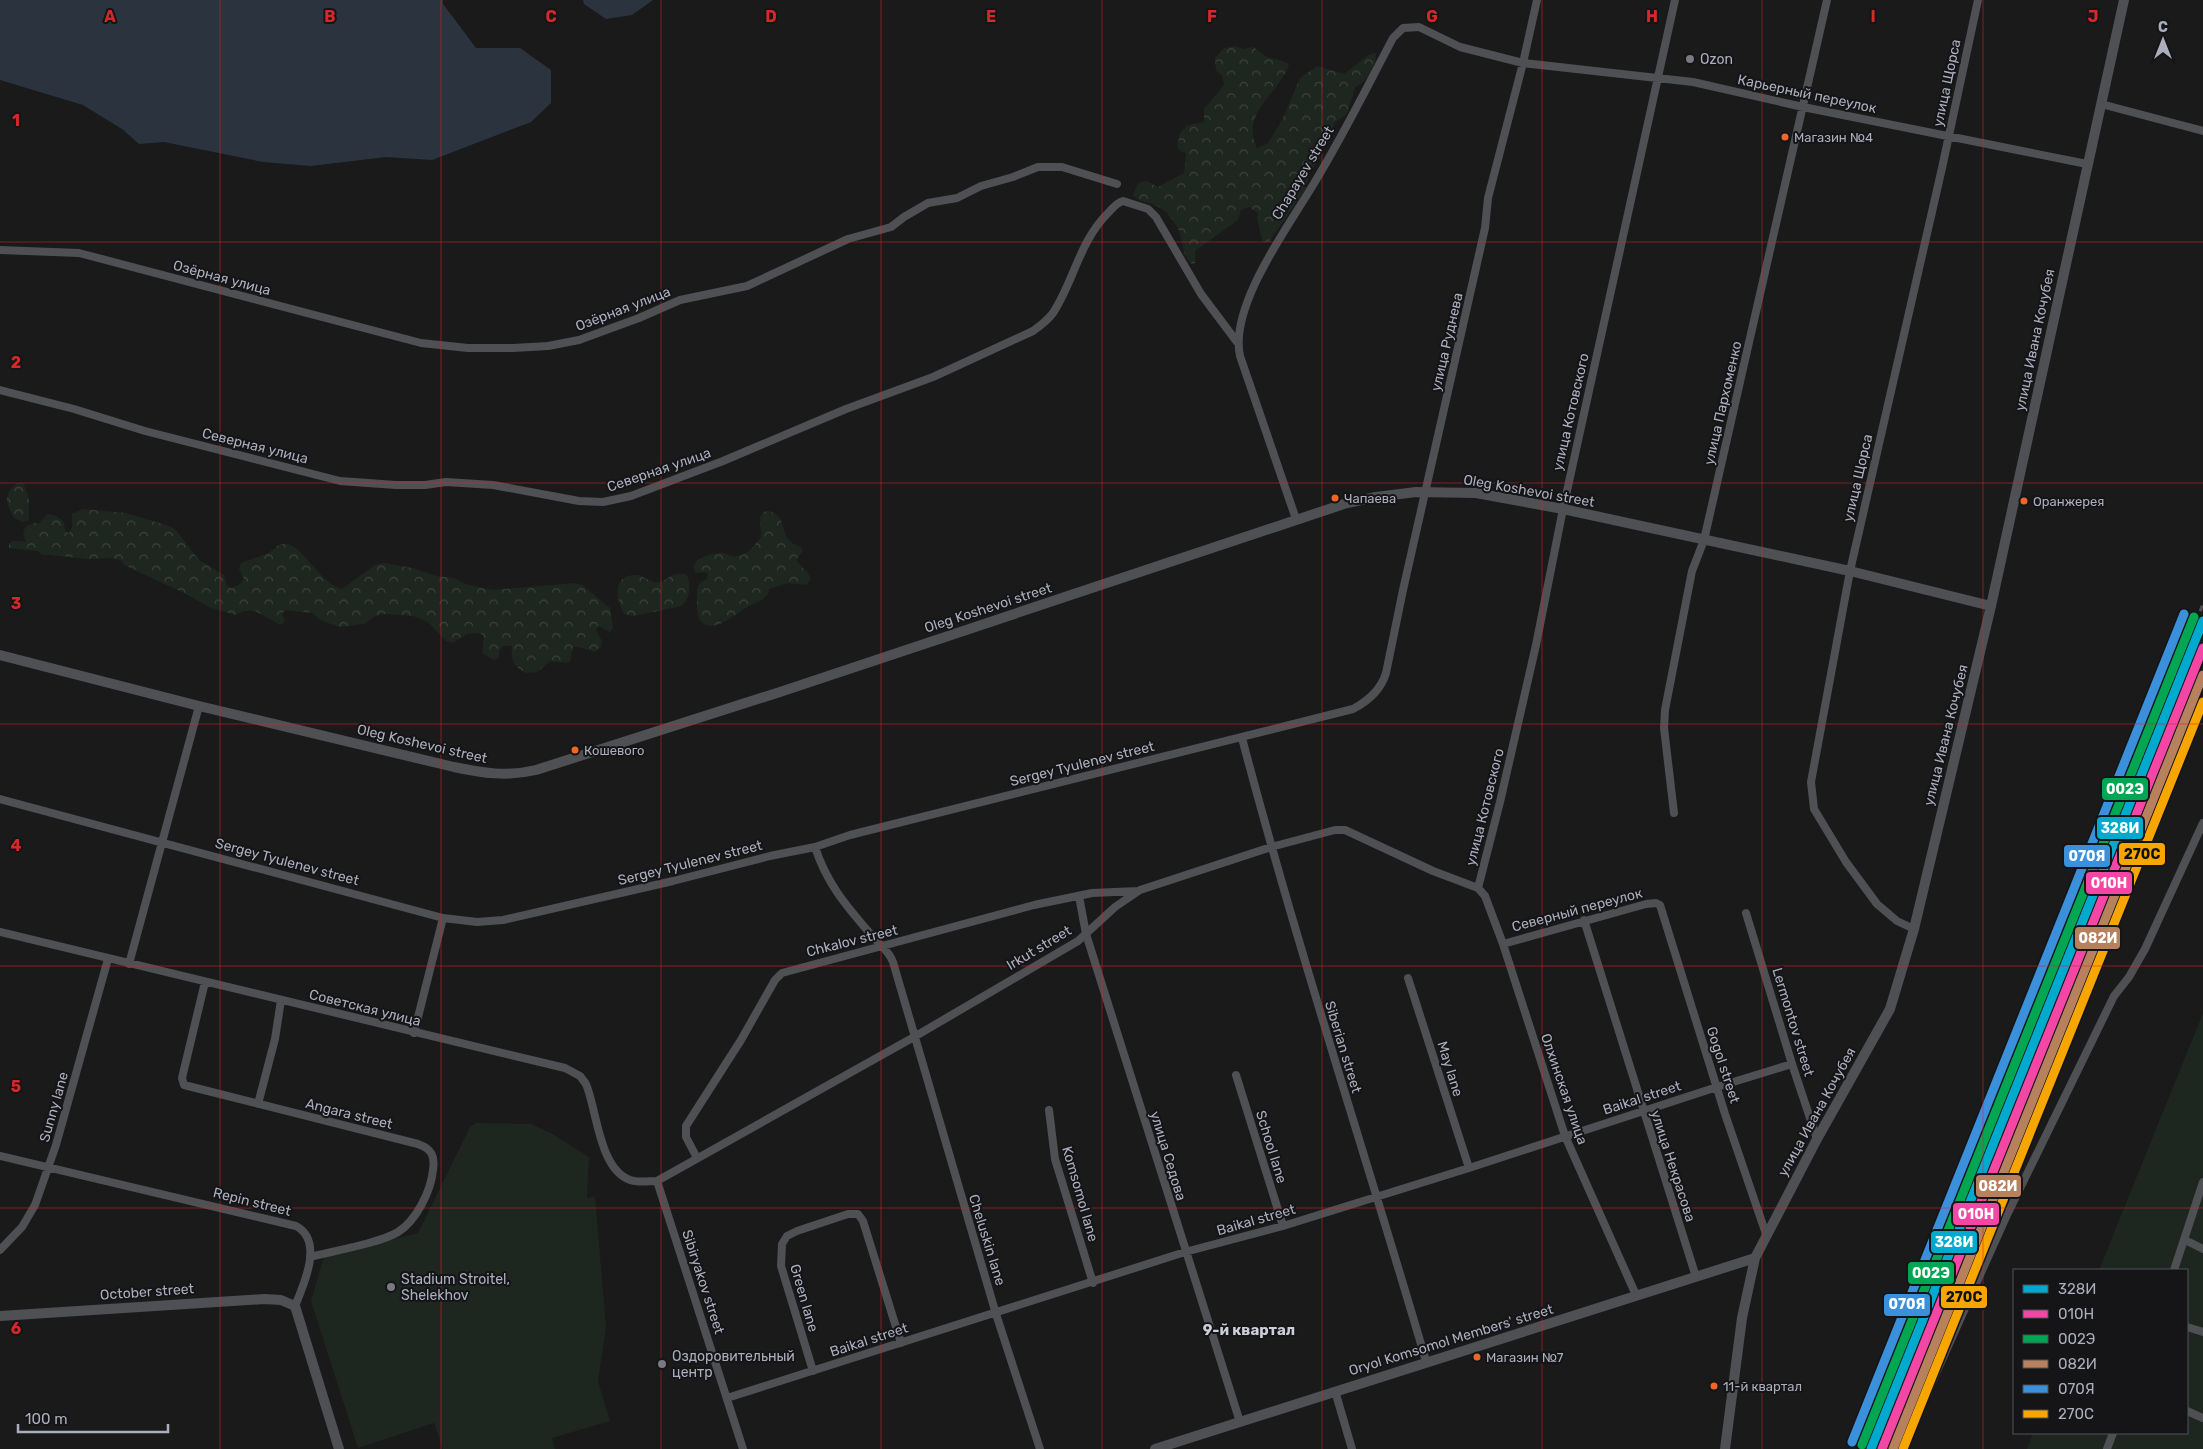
<svg xmlns="http://www.w3.org/2000/svg" width="2203" height="1449" viewBox="0 0 2203 1449" font-family="Rubik,sans-serif">
<defs>
<pattern id="forest-crowns" width="20" height="18" patternUnits="userSpaceOnUse" patternTransform="scale(1.25)"><rect width="20" height="18" fill="#1e2620"/><path d="M2 6a3 3 0 1 1 6 0M12 15a3 3 0 1 1 6 0" fill="none" stroke="#3c433e"/></pattern>
</defs>
<rect width="100%" height="100%" fill="#1a1a1b"/>
<path fill="#1e2620" d="M2203,1013V1449H2027L2033,1433H2187V1270H2099Z
M476,1123L531,1124L551,1133L589,1157L587,1198L595,1196L606,1327L598,1381L610,1421L552,1438L555,1449H443L434,1423L358,1448L311,1301L324,1256L418,1233L470,1127Z"/>
<path fill="url(#forest-crowns)" d="M1235,46L1243,49L1254,47C1268,62 1275,56 1289,64C1282,92 1239,111 1257,148L1268,143L1282,120L1300,78L1317,66L1344,74L1370,54L1376,53C1376,69 1368,80 1355,87L1347,114L1334,123L1331,140L1321,145L1320,158L1310,172L1305,190L1269,242H1263L1257,219L1258,213L1249,207L1241,210L1238,220L1195,251V263L1192,264C1180,255 1184,236 1176,225C1172,218 1164,209 1157,206C1147,201 1140,203 1133,195L1138,183L1147,181L1158,187L1184,173L1186,153L1180,151L1177,147L1180,133L1188,125L1204,122V109L1224,85L1222,76L1216,70L1215,58L1224,48Z
M17,483H23L29,498V520L23,522L14,518C6,502 2,496 17,483Z
M83,509L126,513L166,525L175,529L199,560L224,575L227,586L232,588L240,584L244,579L239,569L241,563C250,559 262,557 270,552C274,549 277,545 283,544C301,540 318,583 342,589L375,565L385,563L412,568L437,576L454,578L465,584L493,590L574,583L582,585L610,608L613,628L610,632L598,626L596,631L602,641L601,647L595,652L579,647H573L570,662L566,663L550,661L537,672L526,673C513,666 511,660 512,646H503L499,652V657L494,660L482,653L484,636L480,633L467,634L453,643L446,641L428,622L413,616L385,614L375,616L364,624L339,627L320,620L312,613L285,610L282,614L285,621L282,624H279L255,611H244L235,615L209,607L188,595L124,565L121,560L107,558L88,559L41,554L37,551L9,548V543L13,541L26,542L23,533L26,526L35,523H39L48,514L56,516L63,521L66,532L69,533L72,528V514Z
M769,511C791,518 775,539 801,547L803,551L796,560C801,568 808,570 811,579L806,585L788,583L769,589C769,593 767,595 764,598C759,603 752,604 747,607C736,613 715,634 702,622C696,617 697,604 697,597C697,587 697,583 707,579L708,574L705,572L696,573L693,567L697,560C705,556 712,553 720,553C725,553 728,555 732,556C746,558 754,546 761,537L760,518L763,512Z
M677,574H686C692,584 690,598 682,606L634,616L624,614C616,599 611,575 637,575C645,576 651,584 659,582C667,581 669,575 677,574Z"/>
<path fill="#2b343e" d="M0,0H443V4L476,48H520L551,70V103L531,122L432,160L386,157L311,166L263,162L164,142L139,144L122,129L83,105L0,80Z
M583,0H653L632,15L606,19L584,4Z"/>
<g fill="none" stroke-linecap="round" stroke-linejoin="round">
<path stroke="#4f5054" stroke-width="8" d="M2101,104L2203,131
M0,250L79,253L421,343L468,348H513L548,346L579,340L639,318L680,300L747,286L848,239L891,227L904,217L928,203L957,198L981,186L1013,177L1038,167H1062L1117,184
M0,390L74,409L145,431L340,481L396,485H425L446,482L493,485L579,501L603,502L631,496L723,461L846,409L933,377L1033,331C1040,326 1047,321 1053,313C1074,281 1079,242 1108,213C1113,208 1116,203 1123,201L1148,209L1156,217L1201,294L1237,342
M1296,519L1240,356C1229,306 1288,227 1313,185C1342,138 1367,87 1393,38L1403,28L1419,27L1460,47L1523,63L1693,82L1803,107L2087,164
M1242,738C1297,947 1365,1153 1426,1361
M0,799L443,918L477,922L503,920L673,881L770,856L815,847L850,835L1353,709C1368,701 1381,690 1386,673L1403,590L1485,228L1488,198L1523,63L1537,0
M1674,813L1664,728L1665,710L1692,571L1704,540L1827,0
M815,847C827,885 849,909 874,938C882,947 889,951 893,962L996,1314L1040,1449
M1478,888L1500,802L1536,645L1563,509L1675,0
M1079,896L1086,934L1240,1422
M1746,913L1792,1064L1817,1139
M1584,920L1696,1277
M1914,929L1897,921L1877,904L1846,862L1814,809L1811,782L1850,571L1942,168L1978,0
M0,932L565,1068L580,1076L586,1084C597,1110 599,1169 630,1180C638,1183 649,1181 657,1181L914,1037L1078,941L1115,907L1140,890L1271,847L1335,830H1345L1433,871L1478,888L1485,896L1503,944L1565,1136L1636,1295
M1503,944L1646,904L1656,903L1660,905L1725,1114L1766,1234
M129,964L199,706
M1408,978L1469,1168
M205,982L182,1078L184,1085L418,1144C432,1149 435,1156 433,1170C431,1191 416,1221 398,1232C380,1243 333,1251 310,1257
M414,1033L443,918
M1236,1075L1283,1226
M258,1104L275,1039L281,1000
M1049,1110L1055,1159L1093,1283
M0,1156L296,1226C324,1241 304,1284 295,1306
M697,1158L686,1137V1126L741,1040L775,980L782,973L1034,905L1092,893L1138,891
M657,1181L743,1449
M2185,1240L2203,1249
M0,1250L22,1227L35,1205L56,1145L108,959
M2174,1270L2203,1182
M2187,1327L2203,1332
M813,1371L781,1266L782,1244L787,1236L797,1231L848,1214H858L863,1221L901,1343
M1335,1391L1352,1449
M727,1398L1185,1252L1283,1226L1469,1168L1717,1087L1792,1064
M2187,1411L2203,1418
M1902,1449L2006,1217L2114,996L2129,977L2145,949L2203,823
M2107,1449L2113,1433"/>
<path stroke="#4f5054" stroke-width="10" d="M0,655L199,706L454,767C482,773 507,777 536,770L780,692L1347,503L1376,497L1416,492L1476,493L1563,509L1850,571L1991,606
M0,1316L264,1299L281,1300L295,1306L339,1449
M1155,1449L1755,1258
M1725,1449L1742,1318L1755,1258L1817,1139L1890,1009L1914,929L1991,606L2124,0"/>
<path stroke="#4f5053" stroke-width="3" stroke-dasharray="6 5" stroke-linecap="butt" d="M1866,1449L1930,1283L2203,604
M1880,1449L2203,642"/>
<g stroke="#151417" stroke-width="12">
<path id="rail-1" d="M1871,1449L2203,621"/>
</g>
<g stroke="#151417" stroke-width="12">
<path id="rail-2" d="M1882,1449L2203,648"/>
</g>
<g stroke="#151417" stroke-width="12">
<path id="rail-3" d="M1862,1445L2194,617"/>
</g>
<g stroke="#151417" stroke-width="12">
<path id="rail-4" d="M1893,1449L2203,675"/>
</g>
<g stroke="#151417" stroke-width="12">
<path id="rail-5" d="M1852,1442L2184,614"/>
</g>
<g stroke="#151417" stroke-width="12">
<path id="rail-6" d="M1903,1449L2203,702"/>
</g>
<use href="#rail-1" stroke="#00a9ce" stroke-width="9"/>
<use href="#rail-2" stroke="#f346a5" stroke-width="9"/>
<use href="#rail-3" stroke="#00a651" stroke-width="9"/>
<use href="#rail-4" stroke="#b6815c" stroke-width="9"/>
<use href="#rail-5" stroke="#3a90db" stroke-width="9"/>
<use href="#rail-6" stroke="#f7a600" stroke-width="9"/>
</g>
<path fill="none" stroke="#d62828" stroke-width="1" stroke-opacity="0.55" d="M220,0V1449M441,0V1449M661,0V1449M881,0V1449M1102,0V1449M1322,0V1449M1542,0V1449M1762,0V1449M1983,0V1449M0,242H2203M0,483H2203M0,724H2203M0,966H2203M0,1208H2203"/>
<g fill="#787a84" stroke="#151417" stroke-width="2">
<circle cx="1690" cy="59" r="5"/>
<circle cx="391" cy="1287" r="5"/>
<circle cx="662" cy="1364" r="5"/>
</g>
<g fill="#f26522" stroke="#151417" stroke-width="2">
<circle cx="1785" cy="137" r="4.5"/>
<circle cx="1335" cy="498" r="4.5"/>
<circle cx="2024" cy="501" r="4.5"/>
<circle cx="575" cy="750" r="4.5"/>
<circle cx="1477" cy="1357" r="4.5"/>
<circle cx="1714" cy="1386" r="4.5"/>
</g>
<g text-anchor="middle" dominant-baseline="central" stroke-width="4" stroke-linejoin="round" paint-order="stroke">
<g font-size="13" fill="#abaebd" stroke="#151417" text-anchor="start">
<text x="1794" y="137">Магазин №4</text>
<text x="1344" y="498">Чапаева</text>
<text x="2033" y="501">Оранжерея</text>
<text x="584" y="750">Кошевого</text>
<text x="1486" y="1357">Магазин №7</text>
<text x="1723" y="1386">11-й квартал</text>
</g>
<g font-size="14" fill="#abaebd" stroke="#151417" text-anchor="start">
<text x="1700" y="59">Ozon</text>
<text x="401" y="1279">Stadium Stroitel,<tspan x="401" dy="16">Shelekhov</tspan></text>
<text x="672" y="1356">Оздоровительный<tspan x="672" dy="16">центр</tspan></text>
</g>
<g font-size="14" fill="#abaebd" stroke="#151417">
<text transform="translate(1947 83) rotate(-78)">улица Щорса</text>
<text transform="translate(1807 94) rotate(12)">Карьерный переулок</text>
<text transform="translate(1303 173) rotate(-59)">Chapayev street</text>
<text transform="translate(222 278) rotate(15)">Озёрная улица</text>
<text transform="translate(623 309) rotate(-21)">Озёрная улица</text>
<text transform="translate(2035 340) rotate(-78)">улица Ивана Кочубея</text>
<text transform="translate(1447 342) rotate(-77)">улица Руднева</text>
<text transform="translate(1723 403) rotate(-77)">улица Пархоменко</text>
<text transform="translate(1571 412) rotate(-77)">улица Котовского</text>
<text transform="translate(255 446) rotate(14)">Северная улица</text>
<text transform="translate(659 470) rotate(-19)">Северная улица</text>
<text transform="translate(1858 478) rotate(-77)">улица Щорса</text>
<text transform="translate(1529 491) rotate(10)">Oleg Koshevoi street</text>
<text transform="translate(988 608) rotate(-18)">Oleg Koshevoi street</text>
<text transform="translate(1946 735) rotate(-76)">улица Ивана Кочубея</text>
<text transform="translate(422 744) rotate(13)">Oleg Koshevoi street</text>
<text transform="translate(1082 764) rotate(-14)">Sergey Tyulenev street</text>
<text transform="translate(1485 807) rotate(-76)">улица Котовского</text>
<text transform="translate(287 862) rotate(15)">Sergey Tyulenev street</text>
<text transform="translate(690 863) rotate(-14)">Sergey Tyulenev street</text>
<text transform="translate(1577 910) rotate(-15)">Северный переулок</text>
<text transform="translate(852 941) rotate(-14)">Chkalov street</text>
<text transform="translate(1039 948) rotate(-31)">Irkut street</text>
<text transform="translate(365 1008) rotate(14)">Советская улица</text>
<text transform="translate(1793 1022) rotate(73)">Lermontov street</text>
<text transform="translate(1343 1047) rotate(73)">Siberian street</text>
<text transform="translate(1723 1065) rotate(72)">Gogol street</text>
<text transform="translate(1450 1069) rotate(73)">May lane</text>
<text transform="translate(1564 1089) rotate(71)">Олхинская улица</text>
<text transform="translate(1642 1098) rotate(-18)">Baikal street</text>
<text transform="translate(54 1107) rotate(-74)">Sunny lane</text>
<text transform="translate(1817 1112) rotate(-61)">улица Ивана Кочубея</text>
<text transform="translate(349 1114) rotate(14)">Angara street</text>
<text transform="translate(1271 1147) rotate(73)">School lane</text>
<text transform="translate(1168 1156) rotate(73)">улица Седова</text>
<text transform="translate(1673 1166) rotate(72)">улица Некрасова</text>
<text transform="translate(1080 1194) rotate(74)">Komsomol lane</text>
<text transform="translate(252 1202) rotate(14)">Repin street</text>
<text transform="translate(1256 1220) rotate(-16)">Baikal street</text>
<text transform="translate(987 1240) rotate(73)">Cheluskin lane</text>
<text transform="translate(703 1282) rotate(72)">Sibiryakov street</text>
<text transform="translate(147 1292) rotate(-4)">October street</text>
<text transform="translate(804 1298) rotate(74)">Green lane</text>
<text transform="translate(869 1340) rotate(-18)">Baikal street</text>
<text transform="translate(1451 1340) rotate(-17)">Oryol Komsomol Members' street</text>
</g>
<g font-size="15" font-weight="bold" fill="#ccced8" stroke="#151417">
<text x="1249" y="1330">9-й квартал</text>
</g>
</g>
<g font-size="16" text-anchor="middle" font-weight="bold" fill="#d62828" stroke="#151417" stroke-width="4" stroke-linejoin="round" paint-order="stroke">
<text x="110" y="22">A</text>
<text x="330" y="22">B</text>
<text x="551" y="22">C</text>
<text x="771" y="22">D</text>
<text x="991" y="22">E</text>
<text x="1212" y="22">F</text>
<text x="1432" y="22">G</text>
<text x="1652" y="22">H</text>
<text x="1873" y="22">I</text>
<text x="2093" y="22">J</text>
<text x="16" y="126">1</text>
<text x="16" y="368">2</text>
<text x="16" y="609">3</text>
<text x="16" y="851">4</text>
<text x="16" y="1092">5</text>
<text x="16" y="1334">6</text>
</g>
<g stroke="#151417" stroke-width="2">
<rect x="2101" y="777" width="48" height="24" rx="5" fill="#00a651"/>
<rect x="2096" y="816" width="48" height="24" rx="5" fill="#00a9ce"/>
<rect x="2118" y="842" width="48" height="24" rx="5" fill="#f7a600"/>
<rect x="2063" y="844" width="48" height="24" rx="5" fill="#3a90db"/>
<rect x="2085" y="871" width="48" height="24" rx="5" fill="#f346a5"/>
<rect x="2074" y="926" width="47" height="24" rx="5" fill="#b6815c"/>
<rect x="1975" y="1174" width="47" height="24" rx="5" fill="#b6815c"/>
<rect x="1952" y="1202" width="48" height="24" rx="5" fill="#f346a5"/>
<rect x="1930" y="1230" width="48" height="24" rx="5" fill="#00a9ce"/>
<rect x="1907" y="1261" width="48" height="24" rx="5" fill="#00a651"/>
<rect x="1940" y="1285" width="48" height="24" rx="5" fill="#f7a600"/>
<rect x="1883" y="1293" width="48" height="24" rx="5" fill="#3a90db"/>
</g>
<g font-size="14" text-anchor="middle" font-weight="bold" fill="#fff">
<text x="2125" y="794">002Э</text>
<text x="2120" y="833">328И</text>
<text x="2087" y="861">070Я</text>
<text x="2109" y="888">010Н</text>
<text x="2098" y="943">082И</text>
<text x="1998" y="1191">082И</text>
<text x="1976" y="1219">010Н</text>
<text x="1954" y="1247">328И</text>
<text x="1931" y="1278">002Э</text>
<text x="1907" y="1309">070Я</text>
</g>
<g font-size="14" text-anchor="middle" font-weight="bold" fill="#111">
<text x="2142" y="859">270С</text>
<text x="1964" y="1302">270С</text>
</g>
<rect x="2013" y="1269" width="175" height="165" fill="#151417" stroke="#515259"/>
<rect x="2023" y="1285" width="25" height="8" fill="#00a9ce" stroke="#515259"/>
<text x="2058" y="1294" font-size="15" fill="#abaebd">328И</text>
<rect x="2023" y="1310" width="25" height="8" fill="#f346a5" stroke="#515259"/>
<text x="2058" y="1319" font-size="15" fill="#abaebd">010Н</text>
<rect x="2023" y="1335" width="25" height="8" fill="#00a651" stroke="#515259"/>
<text x="2058" y="1344" font-size="15" fill="#abaebd">002Э</text>
<rect x="2023" y="1360" width="25" height="8" fill="#b6815c" stroke="#515259"/>
<text x="2058" y="1369" font-size="15" fill="#abaebd">082И</text>
<rect x="2023" y="1385" width="25" height="8" fill="#3a90db" stroke="#515259"/>
<text x="2058" y="1394" font-size="15" fill="#abaebd">070Я</text>
<rect x="2023" y="1410" width="25" height="8" fill="#f7a600" stroke="#515259"/>
<text x="2058" y="1419" font-size="15" fill="#abaebd">270С</text>
<g transform="translate(2163 40)" stroke="#151417" stroke-width="4" paint-order="stroke">
<path d="M0-4L9 19L0 12L-9 19Z" fill="#abaebd"/>
<text y="-8" font-size="14" font-weight="bold" text-anchor="middle" fill="#abaebd">С</text>
</g>
<path d="M18 1424v8h150v-8" fill="none" stroke="#abaebd" stroke-width="2.5"/>
<text x="25" y="1424" font-size="15" fill="#abaebd" stroke="#151417" stroke-width="4" paint-order="stroke">100 m</text>
</svg>
